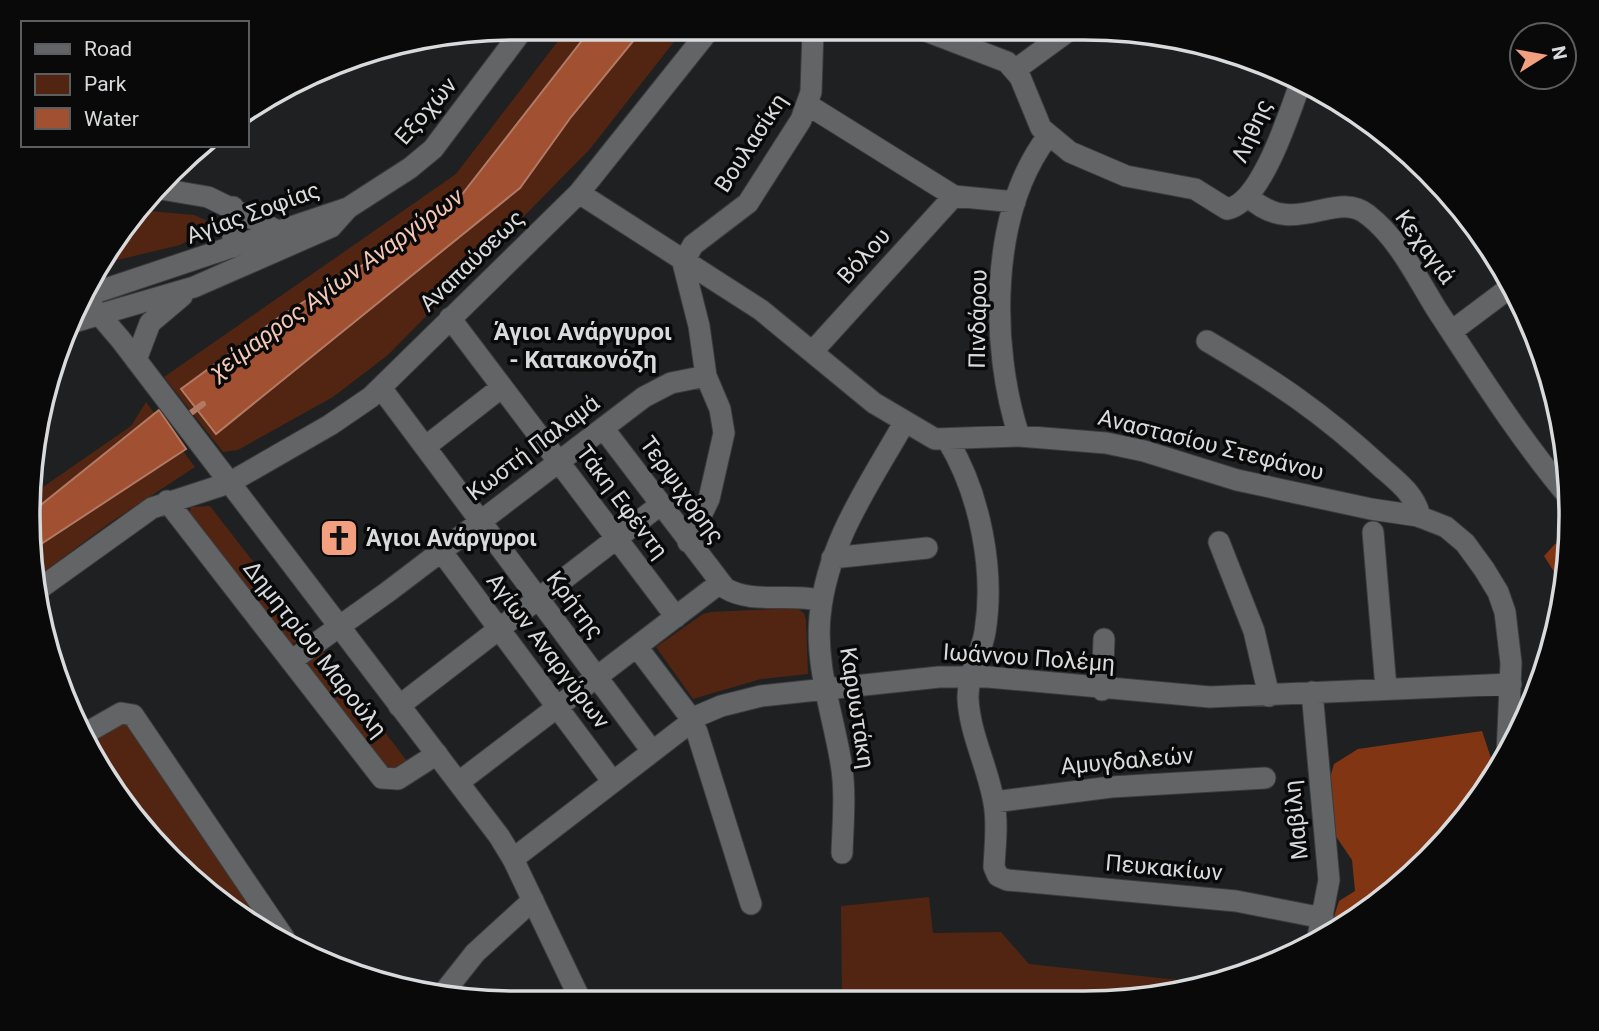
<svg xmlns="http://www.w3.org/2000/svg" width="1599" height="1031" viewBox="0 0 1599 1031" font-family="Roboto,sans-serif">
<rect width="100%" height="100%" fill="#1e2021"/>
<path fill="#512512" d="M568,28L684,29L590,149L388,355L333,397L238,450L223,452L164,377L456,174Z
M138,210L194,215L210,222V230L180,245L105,263L129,219Z
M146,402L195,467L111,522L38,576L30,496L131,426Z
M210,506L310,635L299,642L290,644L189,514L191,507Z
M796,608L804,613L806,620L808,674L761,679L693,699L656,647L703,614L711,612Z
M321,649L407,761L389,771L306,664Z
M127,717L272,931L194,882L110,786L89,740Z
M929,897L933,933L1001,932L1029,964L1216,984L1115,1002L842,1001L841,906Z"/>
<path fill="#823513" d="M1568,541L1565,589L1544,556L1555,544Z
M1482,731L1496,773L1450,837L1381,902L1328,935L1339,901L1355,891L1352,860L1333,832L1329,781L1334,764L1358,749Z"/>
<path fill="#a15131" stroke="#b27a64" stroke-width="2" d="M591,29H643L571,117L520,188L216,434L181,389L278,318L449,211Z
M159,410L186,449L35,548L32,512Z"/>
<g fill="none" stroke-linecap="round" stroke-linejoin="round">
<path stroke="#b27a64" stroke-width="6" d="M184,418L203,404"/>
<g stroke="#3a3b3d" stroke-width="23">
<path id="street" d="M926,31L1007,62L1020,77L1041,128L1070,152L1126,176L1195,189L1227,209C1261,204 1289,114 1300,84
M1015,70L1067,32
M808,105L954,196L1015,202
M161,189L208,197L278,231L293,235
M579,193L761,310L874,403L935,439L1019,436L1106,443L1144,451L1237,480L1371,509L1418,516L1446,527L1465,543L1484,569L1498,592L1505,612L1511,663L1507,755
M1249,197C1295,240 1335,188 1368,215C1399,239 1417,278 1437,310C1479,374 1520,439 1569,497
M233,207V247
M450,318L676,617
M1452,331L1512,286
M1207,341C1275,381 1323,413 1381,467C1397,481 1416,495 1420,517
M813,351L954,196
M381,388L652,751
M603,428L725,588C753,605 791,592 822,601
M1019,436C990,347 989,213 1048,136
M948,441C980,494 995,570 985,632C981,655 967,675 968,699C970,735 988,767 994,803C998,824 995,845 994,867L998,876L1007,880L1236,901L1323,918
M425,447L502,387
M167,501L382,778L398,779L437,754
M1373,532L1386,688
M688,542L709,499L724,433L720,409L706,376L699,326L683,263L693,245L748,203L801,120L811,92L813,30
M1219,542L1254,631L1269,696
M441,551L613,782
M832,558L927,548
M39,589L152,508L229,483L330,425L371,397L579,193L710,29
M637,647L687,713L697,732L751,904
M291,661L389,591L644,397L671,383L706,376
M1102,690L1104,639
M1312,692L1329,880L1317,942
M399,706L660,505
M86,733L121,713L133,715L284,938
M459,782L720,583
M994,802L1111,787L1265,778
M842,853C843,823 846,792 841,763C833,714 815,666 820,616C827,543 869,485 904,423
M513,859L700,715L721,706L761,696L939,677H988L1210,697L1511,684
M441,996L475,953L533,900"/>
</g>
<g stroke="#3a3b3d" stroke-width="23">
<path id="secondary" d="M88,295L348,208
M86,299L121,340L499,836L513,859L580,999
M74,322L194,287L331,227L348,208L410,168L433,149L524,28
M136,360L150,323L182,296"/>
</g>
<use href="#street" stroke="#626466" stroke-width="21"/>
<use href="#secondary" stroke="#626466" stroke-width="21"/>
</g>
<defs>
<g id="church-square" transform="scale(2.0125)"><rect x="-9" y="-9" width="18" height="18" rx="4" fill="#f2a080" stroke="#09090a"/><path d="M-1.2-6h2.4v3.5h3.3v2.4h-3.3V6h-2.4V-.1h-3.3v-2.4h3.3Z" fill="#111"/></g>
</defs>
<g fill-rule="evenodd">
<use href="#church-square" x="339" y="538"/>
</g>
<g text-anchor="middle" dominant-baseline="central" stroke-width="7" stroke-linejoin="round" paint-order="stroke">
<g font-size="23" fill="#d9dadb" stroke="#09090a">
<text transform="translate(426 111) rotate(-49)">Εξοχών</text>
<text transform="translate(1252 131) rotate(-66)">Λήθης</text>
<text transform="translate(751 143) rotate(-57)">Βουλασίκη</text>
<text transform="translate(253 213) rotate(-20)">Αγίας Σοφίας</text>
<text transform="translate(1425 247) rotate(54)">Κεχαγιά</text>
<text transform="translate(864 256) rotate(-48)">Βόλου</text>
<text transform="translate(472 261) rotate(-44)">Αναπαύσεως</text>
<text transform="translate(978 319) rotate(-89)">Πινδάρου</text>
<text transform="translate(1211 445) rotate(14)">Αναστασίου Στεφάνου</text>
<text transform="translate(533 448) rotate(-37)">Κωστή Παλαμά</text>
<text transform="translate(682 490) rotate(54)">Τερψιχόρης</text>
<text transform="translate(622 502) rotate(53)">Τάκη Εφέντη</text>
<text transform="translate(575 605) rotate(53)">Κρήτης</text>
<text transform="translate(315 649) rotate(52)">Δημητρίου Μαρούλη</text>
<text transform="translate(548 651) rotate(53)">Αγίων Αναργύρων</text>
<text transform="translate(1029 658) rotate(4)">Ιωάννου Πολέμη</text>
<text transform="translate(857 708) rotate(81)">Καρυωτάκη</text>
<text transform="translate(1127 761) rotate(-5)">Αμυγδαλεών</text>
<text transform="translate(1296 820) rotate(-96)">Μαβίλη</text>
<text transform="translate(1164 868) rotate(5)">Πευκακίων</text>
</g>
<g font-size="23" font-weight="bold" fill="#d9dadb" stroke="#09090a" text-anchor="start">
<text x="366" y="538">Άγιοι Ανάργυροι</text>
</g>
<g font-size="24" font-style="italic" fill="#f5c7b5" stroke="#09090a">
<text transform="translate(336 284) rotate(-36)">χείμαρρος Αγίων Αναργύρων</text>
</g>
<g font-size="24" font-weight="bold" fill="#d9dadb" stroke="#09090a">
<text x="583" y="332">Άγιοι Ανάργυροι<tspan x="583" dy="28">- Κατακονόζη</tspan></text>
</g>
</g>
<path d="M0 0H1599V1031H0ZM515 40H1084A475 475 0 0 1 1559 515V516A475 475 0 0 1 1084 991H515A475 475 0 0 1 40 516V515A475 475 0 0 1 515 40Z" fill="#09090a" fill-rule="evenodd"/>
<path fill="none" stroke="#d9dadb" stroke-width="3.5" d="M515 40H1084A475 475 0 0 1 1559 515V516A475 475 0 0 1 1084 991H515A475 475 0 0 1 40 516V515A475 475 0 0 1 515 40Z"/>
<rect x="21" y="21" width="228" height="126" fill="#09090a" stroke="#5c5d5e" stroke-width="2"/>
<rect x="35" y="44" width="35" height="10" fill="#626466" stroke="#5c5d5e" stroke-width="2"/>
<text x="84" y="56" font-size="21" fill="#d9dadb">Road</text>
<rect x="35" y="74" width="35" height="21" fill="#512512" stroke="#5c5d5e" stroke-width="2"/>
<text x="84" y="91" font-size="21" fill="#d9dadb">Park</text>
<rect x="35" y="108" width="35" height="21" fill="#a15131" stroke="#5c5d5e" stroke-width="2"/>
<text x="84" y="126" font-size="21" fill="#d9dadb">Water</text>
<g transform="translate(1543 56) rotate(79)"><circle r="33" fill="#09090a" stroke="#5c5d5e" stroke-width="2"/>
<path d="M0-5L12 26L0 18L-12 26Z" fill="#f2a080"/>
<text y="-10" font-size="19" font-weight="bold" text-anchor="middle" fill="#d9dadb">N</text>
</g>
</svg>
